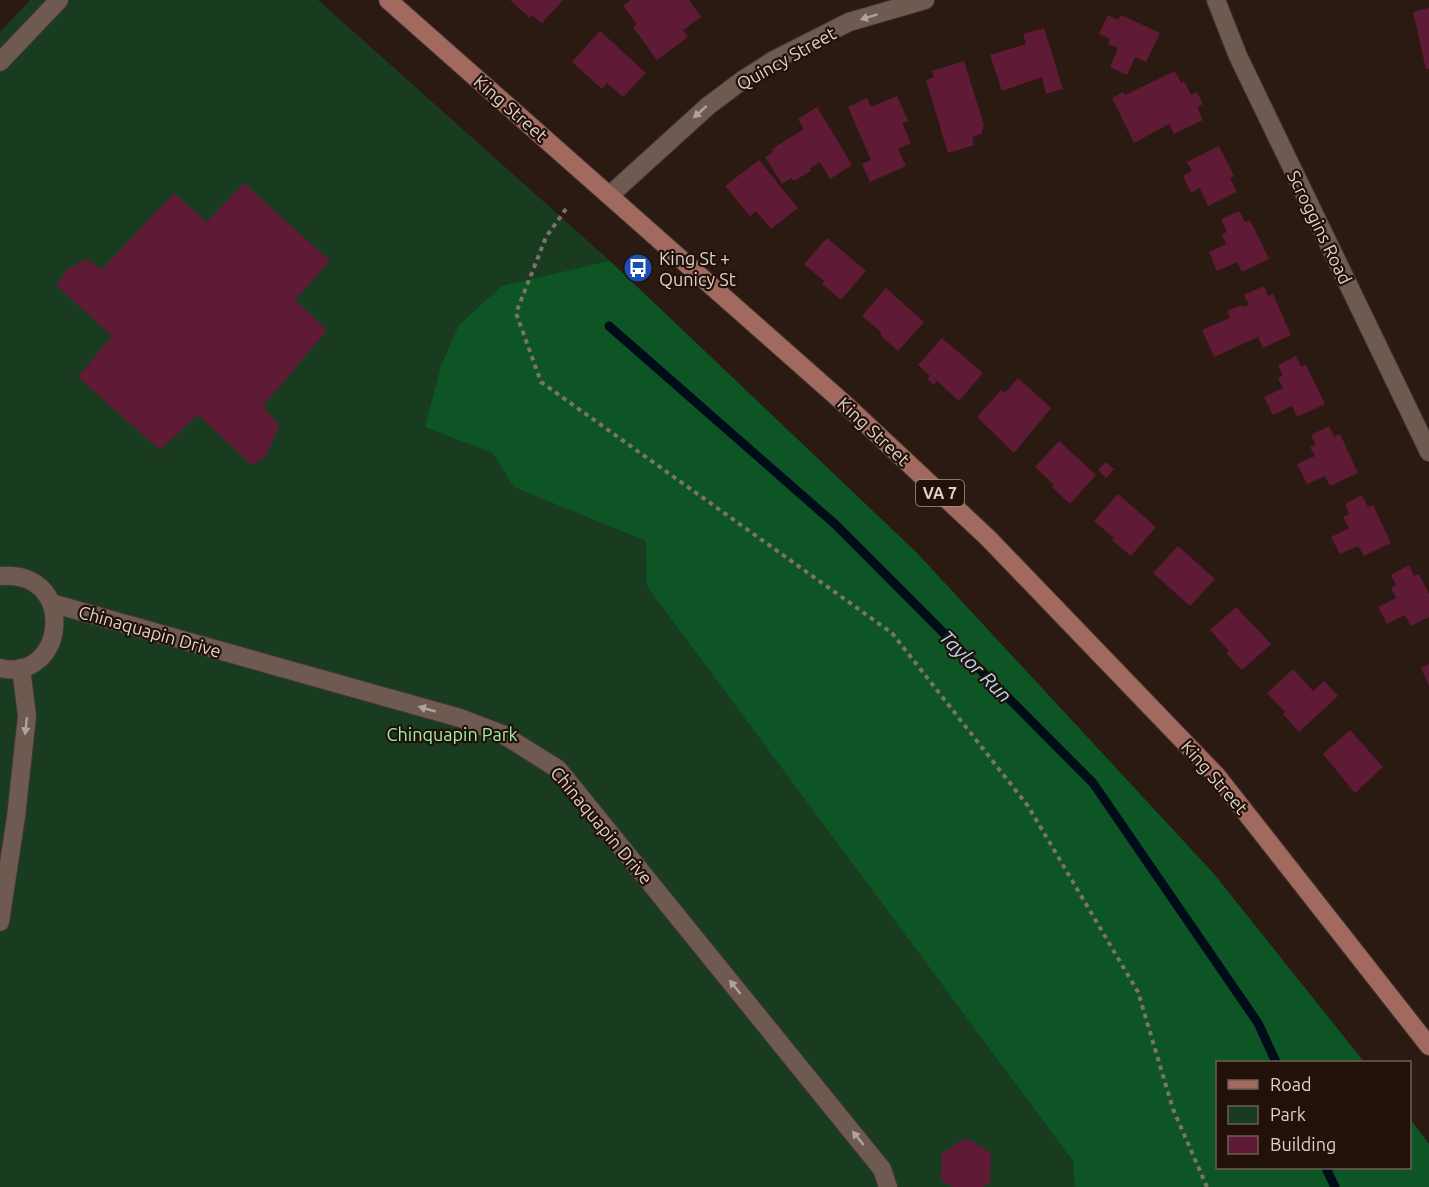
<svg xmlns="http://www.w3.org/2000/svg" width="1429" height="1187" viewBox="0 0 1429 1187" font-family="Ubuntu,sans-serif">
<rect width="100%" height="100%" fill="#2b1a12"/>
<path fill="#193c20" d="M30,0H318L610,261L917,553L1214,874L1364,1062H1218V1168H1410V1119L1429,1144V1187H0V32Z"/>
<path fill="#0e5525" d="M610,261L917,553L1214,874L1364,1062H1218V1168H1410V1119L1429,1144V1187H1075L1073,1161L647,586L646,541L514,487L493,453L425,427L441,366L459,325L502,286Z"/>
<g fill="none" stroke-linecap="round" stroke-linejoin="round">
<path stroke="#000c19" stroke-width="9" d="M609,326L836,525L1093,783L1258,1023L1276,1062
M1326,1168L1335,1187"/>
</g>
<path fill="#5f1b36" d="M510,0H563L542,23L532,15L530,18Z
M631,0H689L701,17L683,30L688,37L657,60L633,27L637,24L623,6Z
M1429,8V69H1426L1413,12Z
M1108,15L1118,20L1121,15L1160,33L1146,62L1135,57L1127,75L1110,67L1118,48L1108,44L1110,39L1099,34Z
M1044,28L1063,89L1046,94L1042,77L1002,91L990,55L1026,44L1023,34Z
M600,31L646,73L623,97L607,83L602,89L572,62Z
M964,61L984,125L981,134L972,137L974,145L948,153L926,80L934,77L932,71Z
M1175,71L1181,83L1184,81L1191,95L1197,92L1203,104L1197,107L1203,120L1174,134L1169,124L1134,143L1112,98L1123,92L1125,95Z
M897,96L908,121L902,123L911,143L898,149L906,166L870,182L862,164L871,160L848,107L867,98L871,107Z
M817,107L852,165L830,179L820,162L810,168L811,171L794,181L791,178L782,184L765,157L773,152L772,149L804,129L798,119Z
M1219,146L1234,176L1230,178L1237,192L1208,206L1200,188L1191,193L1183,176L1192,171L1187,162Z
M759,160L798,208L771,229L756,211L750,216L725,186Z
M244,183L330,261L295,300L327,330L263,406L279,426L266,457L252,465L198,415L160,450L78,377L112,336L56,285L67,270L86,259L102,269L174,193L207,222Z
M1239,211L1245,222L1250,220L1269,259L1242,272L1237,262L1217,271L1209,252L1226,244L1222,234L1227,232L1221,219Z
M827,238L866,271L841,300L822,284L824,281L804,264Z
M1264,286L1268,296L1273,294L1291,335L1263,348L1258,337L1214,357L1202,330L1230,318L1227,311L1242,305L1244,307L1249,305L1244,295Z
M886,288L924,322L898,351L880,335L882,333L862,316Z
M942,338L983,373L959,401L937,381L934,385L927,379L930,376L918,365Z
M1296,356L1301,367L1306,365L1325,404L1297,417L1292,406L1273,415L1264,397L1283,388L1278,378L1283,375L1278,365Z
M1018,378L1051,408L1014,453L977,417L1001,390L1005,393Z
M1329,426L1334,437L1340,434L1358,473L1330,486L1325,476L1307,484L1297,464L1315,456L1310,447L1316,445L1311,435Z
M1059,441L1096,475L1070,504L1052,487L1054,485L1035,467Z
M1106,462L1114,469L1106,478L1098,470Z
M1118,494L1156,527L1131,556L1112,540L1114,538L1094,521Z
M1362,495L1368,507L1373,505L1391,543L1364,556L1358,546L1340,554L1331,537L1349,528L1343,517L1349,514L1345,504Z
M1178,546L1215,579L1190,606L1153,573Z
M1409,565L1414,576L1419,574L1429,594V617L1411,626L1405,615L1387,624L1378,607L1396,598L1391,588L1396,585L1391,575Z
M1236,607L1271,644L1242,670L1226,653L1229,651L1210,630Z
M1429,664V686L1421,668Z
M1293,669L1313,691L1324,681L1338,696L1299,732L1283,714L1285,712L1267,693Z
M1350,730L1383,767L1355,793L1323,754Z
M966,1138L991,1153L990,1183L983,1187H952L941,1180L942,1153Z"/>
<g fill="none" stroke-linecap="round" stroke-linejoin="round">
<g stroke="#433632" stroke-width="20">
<path id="minor" d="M1216,0L1238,56L1429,452
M0,62L59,0
M610,195L708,106L744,79L774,60L849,22L925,0
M0,576C79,569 66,684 0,668
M51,603L460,718L502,734L558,769L882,1169L888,1187
M0,922L16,817L27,716L21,668"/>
</g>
<g stroke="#433632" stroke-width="20">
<path id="primary" d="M388,0L846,405L988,538L1217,776L1429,1046"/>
</g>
<path stroke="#7f716a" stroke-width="4" stroke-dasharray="4.5 4.5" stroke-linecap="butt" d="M566,209L546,237L516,313L541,382L892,633L1028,806L1138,992L1173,1109L1207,1187"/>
<use href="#minor" stroke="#6e5a51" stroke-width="18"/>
<use href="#primary" stroke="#a26a5e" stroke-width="18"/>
</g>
<defs><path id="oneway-solid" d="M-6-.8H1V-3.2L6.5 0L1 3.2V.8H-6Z" transform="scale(1.5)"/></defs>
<g fill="#b1a29b">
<use href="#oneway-solid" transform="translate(869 17) rotate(163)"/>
<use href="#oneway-solid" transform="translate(700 112) rotate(138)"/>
<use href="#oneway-solid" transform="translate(427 709) rotate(-164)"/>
<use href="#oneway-solid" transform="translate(26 726) rotate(96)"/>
<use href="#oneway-solid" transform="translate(735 987) rotate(-129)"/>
<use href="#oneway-solid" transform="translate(858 1138) rotate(-129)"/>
</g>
<defs>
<g id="bus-disc" transform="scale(1.5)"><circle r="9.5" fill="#1a4fb4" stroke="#211109"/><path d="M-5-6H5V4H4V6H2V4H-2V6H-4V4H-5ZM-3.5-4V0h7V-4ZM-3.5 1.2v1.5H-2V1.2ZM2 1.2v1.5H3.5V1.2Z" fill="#fff"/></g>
</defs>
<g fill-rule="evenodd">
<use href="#bus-disc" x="638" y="268"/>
</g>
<g text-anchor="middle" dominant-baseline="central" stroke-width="4.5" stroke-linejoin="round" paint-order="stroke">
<rect fill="#211109" stroke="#a59892" stroke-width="1.5" x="916" y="480" width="48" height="26" rx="4.5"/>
<g font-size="16" font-weight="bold" fill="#ded2cd">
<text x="940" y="493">VA 7</text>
</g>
<g font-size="18" fill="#ded2cd" stroke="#211109">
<text transform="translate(786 58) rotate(-29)">Quincy Street</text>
<text transform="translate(511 108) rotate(41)">King Street</text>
<text transform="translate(1320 227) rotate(64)">Scroggins Road</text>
<text transform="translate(874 431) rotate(43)">King Street</text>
<text transform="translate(150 631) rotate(16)">Chinaquapin Drive</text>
<text transform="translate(1215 777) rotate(49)">King Street</text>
<text transform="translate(602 825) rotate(50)">Chinaquapin Drive</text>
</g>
<g font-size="18" fill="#ded2cd" stroke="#211109" text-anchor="start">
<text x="659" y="258">King St +<tspan x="659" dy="21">Qunicy St</tspan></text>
</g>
<g font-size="18" fill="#99f3aa" stroke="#211109">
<text x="452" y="734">Chinquapin Park</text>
</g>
<g font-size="20" font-style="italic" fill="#b2d8f1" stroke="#211109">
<text transform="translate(976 666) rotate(45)">Taylor Run</text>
</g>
</g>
<rect x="1216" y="1061" width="195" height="108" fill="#211109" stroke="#6d5e57" stroke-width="1.5"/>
<rect x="1228" y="1080" width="30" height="9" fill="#a26a5e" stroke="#6d5e57" stroke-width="1.5"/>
<text x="1270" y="1091" font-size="18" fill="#ded2cd">Road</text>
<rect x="1228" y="1106" width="30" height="18" fill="#193c20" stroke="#6d5e57" stroke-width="1.5"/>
<text x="1270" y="1121" font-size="18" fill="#ded2cd">Park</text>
<rect x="1228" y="1136" width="30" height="18" fill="#5f1b36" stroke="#6d5e57" stroke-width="1.5"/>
<text x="1270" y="1151" font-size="18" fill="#ded2cd">Building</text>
</svg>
